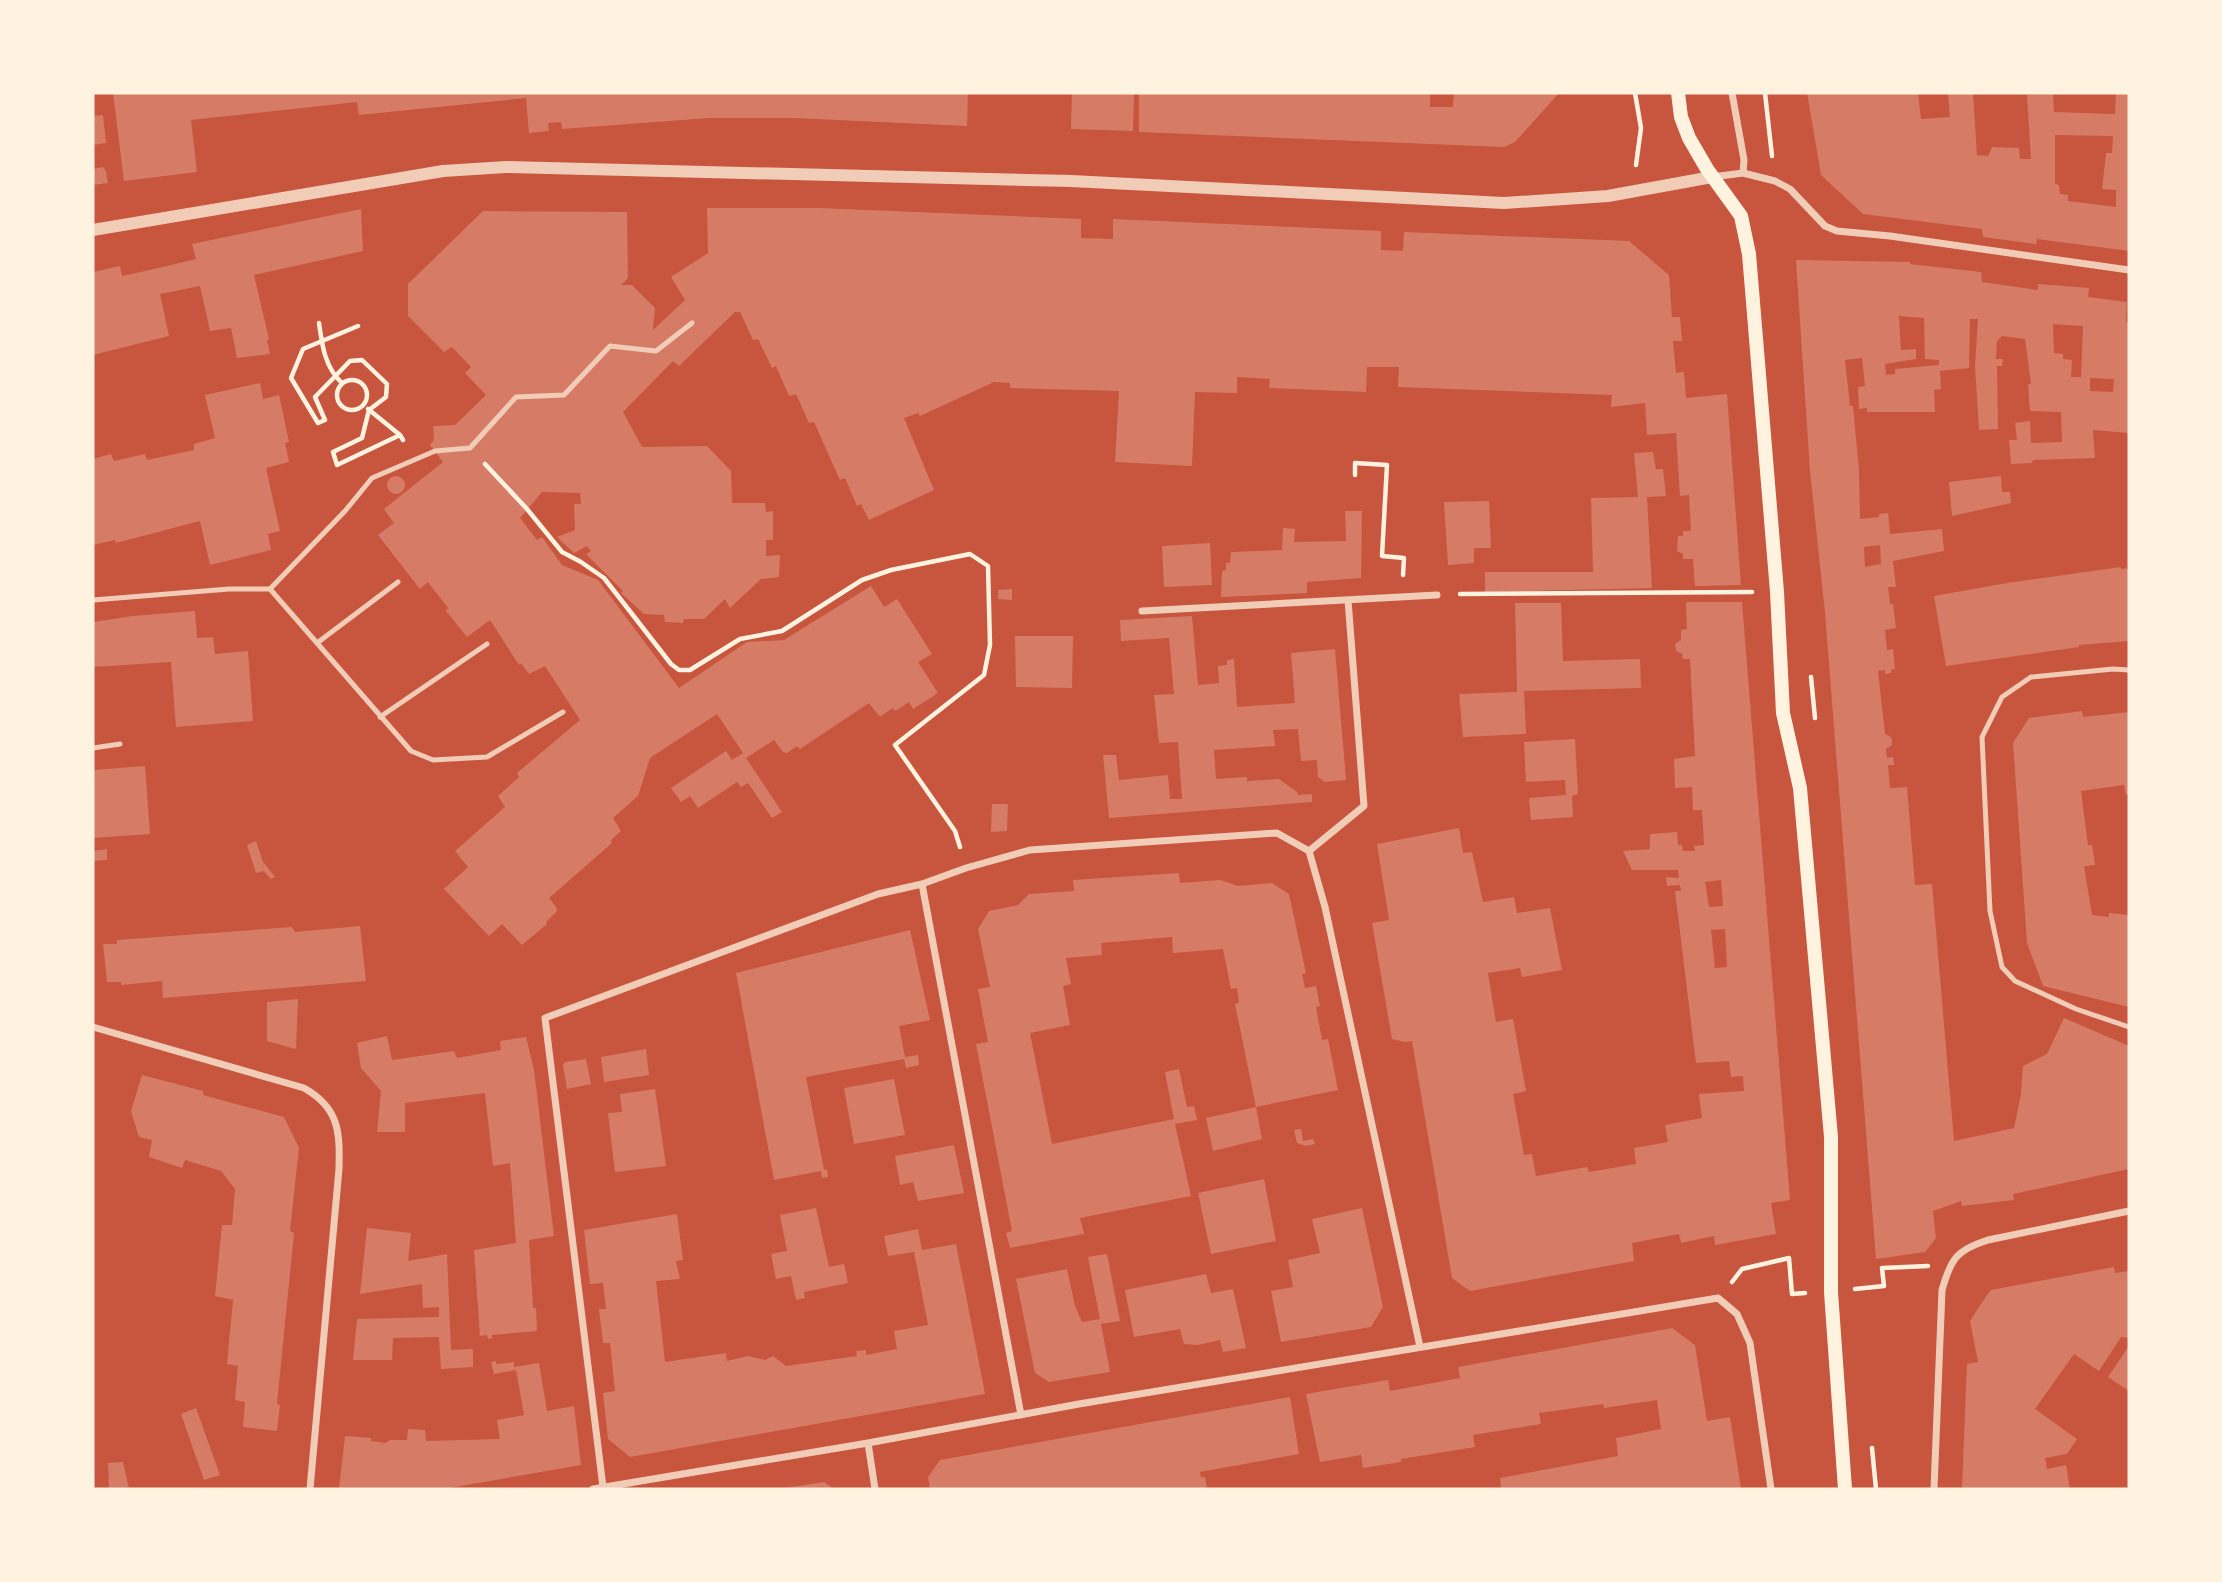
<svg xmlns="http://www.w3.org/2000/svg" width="2222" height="1582" viewBox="0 0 2222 1582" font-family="'Fira Sans',sans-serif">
<rect width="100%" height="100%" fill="#c8553d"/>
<path fill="#d67c66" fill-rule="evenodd" d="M113,93H968L967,126L794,118H709L562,129L561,122L548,123L549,131L529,133L526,98L359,115L357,102L191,120L197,172L124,181Z
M1072,93H1134L1133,131L1071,129Z
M1139,93H1428L1430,95V107H1453L1454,93H1559L1515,142L1504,147L1139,132Z
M1807,93H1918L1921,119L1950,117L1948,93H1973L1977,155L1988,156L1992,147L2019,148L2020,159H2031L2027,95L2053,94L2054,112L2115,114L2116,93H2129V251L2037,239L2036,244L1983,237L1982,229L1863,214L1821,175ZM2055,135L2113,136L2112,153H2106L2102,189L2116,190V207L2068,201V195L2060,194L2059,185L2055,184Z
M103,115L106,143L93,145V116Z
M103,167L106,171L108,183L93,185V169Z
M707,208H820L1081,219V238L1113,239V219L1381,231V250L1403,251L1404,232L1629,241L1669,275L1672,317H1680L1682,341H1673L1676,373L1684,372L1686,398L1727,394L1741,585L1695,586L1693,559H1683V554L1677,551L1678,536H1683V531H1691L1689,495L1680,496L1676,433L1647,435L1645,403L1611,407L1612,395L1398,387L1399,367H1367L1366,392L1269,388L1270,379L1237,377V393L1195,392L1192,466L1115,462L1119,391L1010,388V383L994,382L920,416L918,413L904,418L934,490L869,520L861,504L857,506L845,478L840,480L814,422L809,423L796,394L789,396L776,366L772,368L758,339L753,340L740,312H735L679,366L673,361L623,412L642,447L707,446L731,471L732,503H765L766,512L773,511V540H766V556L780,555L779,577L761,579L730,608L725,599L704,619H684L683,623L665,622L664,615L644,614L621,593L623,591L586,554L591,551L587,546L574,553L557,537L575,530L574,504H581L580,493L542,492L520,518L537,540L542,537L562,565L598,580L679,688L747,642L784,640L871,586L884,607L897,599L932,654L918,662L938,693L913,709L909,702L895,711L893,708L881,716H879L869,703L800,749L797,746L787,753L783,752L774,740L746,758L782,812L772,818L748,783L741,787L737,782L698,808L690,796L681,802L671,788L726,751L732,760L743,753L717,714L650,758L638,796L613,818L621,831L611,840L612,843L549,898L556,907L557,911L546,922L547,924L522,945L502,924L489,936L444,889L468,867L455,851L505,807L498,796L519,777L517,773L580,720L545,666L529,674L521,663L519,665L490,620L467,637L446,611L448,608L428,582L420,589L378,535L394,523L384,509L443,462L430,445L434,440L433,426L455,425L486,395L465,373L471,367L452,347L444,352L408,316V284L483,211L627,212L628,278L621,285H632L655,308L653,330L685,300L671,277L708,253Z
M361,209L363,251L254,275L269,339L267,340L270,354L237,358L231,328L210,331L200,286L160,294L169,336L93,355V272L120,266L122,276L154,269L196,259L192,244Z
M1798,260L1910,262V264L1981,272L1982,282L2038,290V284L2089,288L2088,297L2127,302L2126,322H2129V433L2093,430L2095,458L2033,460L2032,463L2011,464L2009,440H2017L2015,423L2030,421L2031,443L2062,442L2061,412L2030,411L2028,384H2031L2025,339L2002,336L1997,341L1996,359H2003L2002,366H1997L1998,429L1979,430L1975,366L1978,319H1970L1969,368L1940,371L1941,389L1934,390L1935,412H1867V408L1859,409L1858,387L1865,386L1862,358L1845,360L1850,406H1853L1859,470L1860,519L1879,517V514L1888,513L1890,534L1942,529L1944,551L1893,561L1896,587H1888L1890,604H1893L1896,628L1885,630L1887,650L1893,649L1895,669H1892L1891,673L1885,674V670L1878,671L1885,734L1891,737L1892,741V745L1886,749L1887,758L1893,757L1894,765H1888L1890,788L1907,787L1915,885L1932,884L1954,1141L2014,1128L2021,1094L2023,1066L2047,1054L2064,1018L2129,1046V1169L2013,1194L2014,1200L1962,1206L1961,1201L1933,1211L1936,1238L1925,1252L1876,1259L1825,613L1810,471L1796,261ZM1899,316L1924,318L1925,359L1939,360V365L1895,369V374L1886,375L1885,364L1916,359V349L1901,350ZM2053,324L2083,326L2081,377H2071L2072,360L2063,359V354L2054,353ZM2090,378L2114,379L2113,392L2090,391ZM1880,545L1881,564L1865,567L1864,547Z
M260,383L263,399L279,395L289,442L285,443L289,462L266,468L280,531L268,534L271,550L210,565L200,521L116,543L115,540L93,545V459L111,454L114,461L145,454L147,460L194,450V444L215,438L205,395Z
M1653,452L1656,469H1663L1666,496L1647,497L1652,588L1485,592V572H1593L1591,498L1638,497L1634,453Z
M387 485a9 9 0 1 1 18 0a9 9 0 1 1-18 0Z
M2001,476L2002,492H2010L2011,503L1952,516L1949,482Z
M1489,501L1491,548H1474V563L1448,565L1444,502Z
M1345,511H1362L1361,578L1307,582V593L1221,597L1222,571L1226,570V563H1230L1231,552L1282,550L1283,528L1295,529L1294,542L1346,541Z
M1210,543L1212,585L1164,587L1162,546Z
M2121,567V569L2129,568V641L2079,645V647L1946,666L1934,596L2007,583Z
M1012,589V600L998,599V590Z
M1686,602H1742L1790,1200L1771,1203L1776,1234L1715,1245L1714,1236L1681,1243L1679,1234L1632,1243L1634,1261L1470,1291L1452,1278L1412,1041L1405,1042L1392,1039L1372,923L1389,920L1377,844L1459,828L1463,853L1472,852L1483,902L1514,897L1517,913L1550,908L1562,970L1522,977L1520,968L1488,973L1496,1022L1513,1019L1526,1091L1513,1094L1524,1155L1532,1154L1536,1176L1587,1167L1589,1172L1636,1164L1634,1148L1668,1142L1665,1125L1702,1118L1699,1094L1744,1091L1743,1076L1731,1077L1729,1061L1696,1063L1675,891H1681L1680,885L1667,886L1666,877L1679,878L1678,870H1632L1623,851L1650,849V834L1677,832L1678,845H1682L1683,851H1695L1694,846L1704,845L1702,810H1693L1692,787L1675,788L1674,759L1695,756L1690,659H1683L1682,654L1676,651L1675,644L1681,640V630L1687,629ZM1721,880L1723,906L1709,907L1705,882ZM1725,929L1727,967L1715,968L1711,930Z
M1515,603H1561L1563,661L1640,659L1641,688L1524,691L1526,734L1463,737L1459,694L1517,692Z
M195,611L197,638L213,637L215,654L248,651L253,721L176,727L171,662L93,667V622L133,616Z
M1192,616L1198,685L1219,683L1218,666L1227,665V660L1234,659L1237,707L1295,703L1291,653L1335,649L1346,780L1325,782L1318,777L1317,760L1301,761L1298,729L1273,730L1275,746L1214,750L1216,779L1247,777V781L1279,779L1297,792L1298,795L1312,794V802L1109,818L1103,755H1116L1119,780L1168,775L1170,799H1182L1178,742L1159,743L1154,695L1174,694L1169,638L1121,641L1120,620Z
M1015,636H1073L1072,688L1016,687Z
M2082,711L2083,717L2129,712V794L2126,795L2124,785L2081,791L2088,845H2092L2095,865L2084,866L2092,915L2109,917V913L2129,915V1007L2043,986L2027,943L2013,743L2029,718Z
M1575,739L1578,794L1572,796L1573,817L1531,820L1529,798L1566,795L1565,780L1526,782L1524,742Z
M145,766L150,834L93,838V770Z
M992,804H1008L1007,831L991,832Z
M256,841L263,862L275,877L271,879L264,871L256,873L247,845Z
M107,849V860L93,861V851Z
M1179,873L1180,883L1220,880L1238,886L1272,883L1289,894L1306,973L1302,974L1305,988L1316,986L1320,1006L1316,1007L1322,1040L1328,1039L1338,1090L1256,1107L1235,1004L1239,1003L1237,988L1231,989L1223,949L1173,953L1172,937L1101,943L1102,955L1066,958L1071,984L1063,986L1070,1025L1030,1033L1052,1144L1174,1119L1165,1072L1179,1069L1187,1107L1194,1106L1197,1120L1175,1124L1191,1196L1080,1218L1084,1234L1010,1248L1006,1233L1012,1231L976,1044L988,1042L978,989L990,987L978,929L989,911L1018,905L1029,894L1074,891L1073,880Z
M360,926L366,981L163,998L162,981L121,985V982H107L103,944H117V940L292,927L295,932Z
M910,930L930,1020L899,1026L905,1057L918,1055L919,1065L906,1068L904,1059L806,1077L824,1170L827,1169L828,1177L822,1178L821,1171L774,1180L736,973Z
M298,999L296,1049L267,1041V1002Z
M387,1036L392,1060L454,1051L457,1058L501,1050L500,1041L526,1037L534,1070L554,1236L529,1240L533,1308H536L537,1331L492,1335V1338L488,1339L487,1335L480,1336L474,1250L516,1243L510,1163L493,1166L485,1093L405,1103V1132H377L381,1091L361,1068L357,1043Z
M646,1049L649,1075L604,1082L601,1057Z
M586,1059L591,1084L567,1089L563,1065L565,1062Z
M142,1075L203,1091V1095L284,1117L299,1148L290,1231L294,1233L277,1404L280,1405L277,1431L243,1427L245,1402L235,1400L238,1366L227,1364L233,1300L215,1296L222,1225H232L235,1189L221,1171L185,1160L182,1168L149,1157L152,1140L139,1137L131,1111Z
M894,1079L905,1135L854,1144L844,1088Z
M655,1089L666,1166L615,1172L608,1113L622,1112L620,1094Z
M1256,1107L1262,1139L1213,1151L1206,1118Z
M1301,1129L1303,1141L1313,1139L1315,1144L1306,1146L1297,1143L1294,1130Z
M954,1145L964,1193L918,1201L913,1182L900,1185L895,1156Z
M1264,1179L1276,1241L1211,1254L1198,1193Z
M816,1208L829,1267L844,1264L848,1283L804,1292L805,1298L796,1300L791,1276L776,1279L771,1254L787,1251L780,1215Z
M1362,1208L1383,1307L1371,1327L1281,1342L1271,1291L1293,1287L1288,1260L1320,1253L1312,1219Z
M677,1214L683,1260L676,1261L680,1279L656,1281L665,1362L726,1353L727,1361L748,1356L765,1360L773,1356L786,1366L857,1356L856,1351L866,1350V1355L897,1349L894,1331L928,1325L914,1252L888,1256L884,1236L918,1229L922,1250L956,1244L985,1394L630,1457L608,1439L603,1393L615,1391L610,1343H603L599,1309H606L603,1283L590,1284L584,1230Z
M367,1228L411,1233L408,1261L447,1254L451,1350L473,1349V1367L441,1369L439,1337L393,1338L392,1360H353L357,1319L439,1317V1307L423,1308L422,1284L360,1294Z
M1107,1254L1120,1321L1101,1324L1110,1372L1049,1382L1035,1373L1016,1279L1067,1269L1075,1306L1082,1322L1100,1319L1088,1257Z
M2114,1267L2115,1273L2129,1271V1338L2121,1337L2099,1371L2074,1354L2035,1409L2077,1439L2067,1454L2045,1458L2047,1469L2066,1465L2070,1489H1962L1967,1364L1978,1362L1970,1321L1987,1295L1991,1290Z
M1206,1274L1211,1293L1233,1289L1246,1348L1223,1352L1220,1340L1198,1345L1184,1344L1180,1329L1134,1337L1125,1290Z
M1672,1328L1695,1345L1707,1421L1730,1417L1741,1489H1501L1500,1478L1618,1456L1616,1438L1661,1429L1657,1400L1604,1408L1603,1404L1539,1413L1541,1424L1473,1435L1475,1447L1401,1459V1462L1363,1468L1361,1455L1320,1462L1306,1394L1388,1380L1390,1391L1460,1378L1458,1367Z
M2129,1346V1391L2108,1377Z
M496,1361V1364L514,1362V1367L539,1363L547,1411L574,1406L581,1465L444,1489H339L345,1436L371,1438V1441L386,1443L390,1440H407L408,1429L425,1430L426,1441L500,1439L497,1420L524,1415L516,1370L494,1374L491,1362Z
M1290,1397L1299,1454L1200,1472L1201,1477H1205L1207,1489H930L928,1477L940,1460Z
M196,1408L220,1475L204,1480L181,1414Z
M123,1462L129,1489H109L108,1463Z
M824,1482L834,1489H786L785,1488Z"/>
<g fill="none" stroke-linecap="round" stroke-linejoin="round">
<path stroke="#fff3e0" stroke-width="4.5" d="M1635,93L1641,128L1636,165
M1765,93L1772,156
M319,323C322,345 325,368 342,383
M358,326L303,349L291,378L318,423L325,420L315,397L350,361L362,360L387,384L386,397L369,410L362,438L333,452L337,465L400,435L403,440
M337 395a15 15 0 1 1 30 0a15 15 0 1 1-30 0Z
M368,409L400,435
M485,464L527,509L562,552L581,562L604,578L671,664L679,670H690L740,639L782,631L862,580L891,570L970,554L988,566L990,645L984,675L895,745L955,831L960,847
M1355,475V463L1387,465L1382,556L1404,558L1403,575
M1460,594L1752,592
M1811,677L1815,718
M1732,1282L1742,1269L1789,1258L1792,1294L1805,1293
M1855,1289L1884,1286L1882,1268L1928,1266
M1872,1448L1876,1489"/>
<path stroke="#f1ccb7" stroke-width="5" d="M270,589L411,751L433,760L487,757L563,712
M93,600L229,589H270L345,511L372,478L435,451L470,448L516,397L564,395L610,346L656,351L692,323
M317,643L398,582
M2129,670L2113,669L2031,677L2002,697L1982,737L1990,911L2002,967L2015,981L2076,1009L2129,1027
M380,717L487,644
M93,748L120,744"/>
<path stroke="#f1ccb7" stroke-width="7" d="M1732,93L1744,160L1743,173
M1712,177L1743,173L1775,181L1790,189L1825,226L1837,231L1890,236L2129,270
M1348,600L1364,806L1309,851L1325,907L1420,1347
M1142,611L1437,595
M922,884L1021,1415
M93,1027L304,1088C339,1108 340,1131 339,1169L310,1489
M868,1443L875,1489
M603,1487L545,1018L878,894L922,884L966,868L1030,850L1277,833L1309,851
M593,1489L868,1443L1079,1404L1718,1298L1737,1314L1750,1343L1771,1489
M1934,1489L1942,1290C1951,1258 1957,1250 1988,1240L2129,1211"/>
<path stroke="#f1ccb7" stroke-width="12" d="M93,230L443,171L506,167L1071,181L1504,203L1608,196L1712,177"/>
<path stroke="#fff3e0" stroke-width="14" d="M1678,93L1681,117L1689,138L1707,169L1741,216L1749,254L1777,592L1783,713L1800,788L1831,1137V1292L1845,1489"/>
</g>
<rect width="2222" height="1582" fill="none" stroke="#fff3e0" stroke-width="189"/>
</svg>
